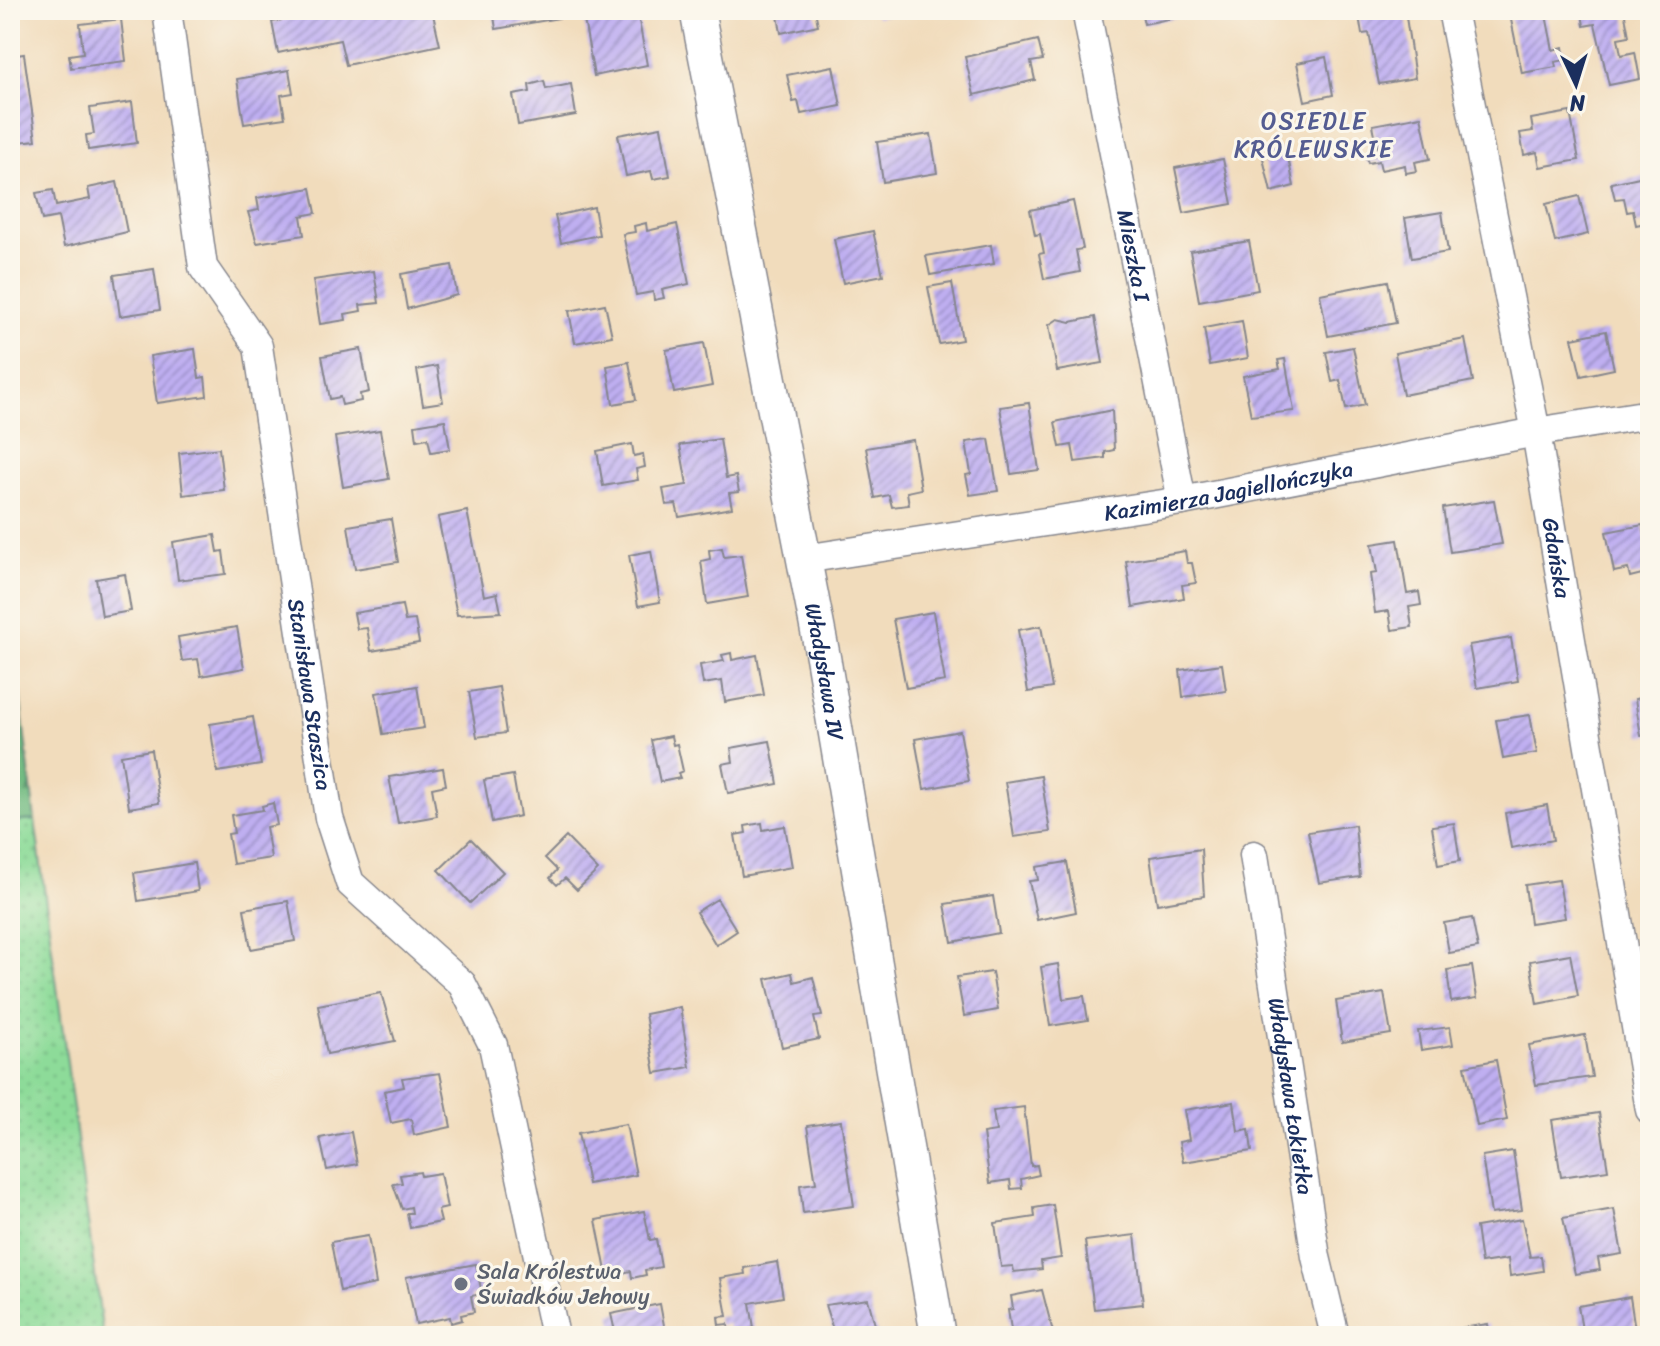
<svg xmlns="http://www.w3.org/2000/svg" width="1660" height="1346" viewBox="0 0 1660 1346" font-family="Sriracha,sans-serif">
<defs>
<pattern id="grass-dots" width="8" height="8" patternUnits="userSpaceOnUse" patternTransform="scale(2)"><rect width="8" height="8" fill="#8ddb99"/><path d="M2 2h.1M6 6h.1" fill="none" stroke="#79bc86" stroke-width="1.8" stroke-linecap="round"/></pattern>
<pattern id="forest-firs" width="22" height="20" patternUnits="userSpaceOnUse" patternTransform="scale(2)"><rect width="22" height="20" fill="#72bb81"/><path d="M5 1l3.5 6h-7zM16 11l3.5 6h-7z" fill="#5d986d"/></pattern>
<pattern id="building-hatch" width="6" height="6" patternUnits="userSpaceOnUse" patternTransform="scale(2)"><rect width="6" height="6" fill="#bfaff1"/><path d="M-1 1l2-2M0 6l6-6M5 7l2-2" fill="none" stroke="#9a8fc6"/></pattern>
</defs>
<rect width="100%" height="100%" fill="#fbf7ec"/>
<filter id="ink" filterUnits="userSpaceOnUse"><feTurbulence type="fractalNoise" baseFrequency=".0125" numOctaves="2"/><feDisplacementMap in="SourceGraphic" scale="16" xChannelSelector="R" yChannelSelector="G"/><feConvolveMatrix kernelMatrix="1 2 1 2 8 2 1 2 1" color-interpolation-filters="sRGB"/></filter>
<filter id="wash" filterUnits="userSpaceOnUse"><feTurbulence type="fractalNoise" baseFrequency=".006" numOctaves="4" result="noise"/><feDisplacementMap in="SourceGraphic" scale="32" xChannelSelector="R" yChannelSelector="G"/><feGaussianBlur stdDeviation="1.8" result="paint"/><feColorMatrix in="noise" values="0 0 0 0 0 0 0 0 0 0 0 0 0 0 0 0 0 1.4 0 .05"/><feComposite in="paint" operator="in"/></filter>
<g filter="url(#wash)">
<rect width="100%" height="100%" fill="#f1dcbc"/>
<path fill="url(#grass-dots)" stroke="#54857c" stroke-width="2" d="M35,820L103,1336H10V822Z"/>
<path fill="url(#forest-firs)" stroke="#467570" stroke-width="2" d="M10,613L35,820L10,822Z"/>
<g id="blocks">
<path fill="url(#building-hatch)" d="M329,10H432L440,45L346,65L340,40L278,53L272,22Z
M493,10H557L559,18L496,29Z
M604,10H637L647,65L594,76L583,14Z
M777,10H815L818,25L781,33Z
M875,10H907V12L876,17Z
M1141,10H1192L1193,14L1144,24Z
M1358,10H1405L1415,78L1379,84L1369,33L1362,34Z
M1509,10H1545L1553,50L1563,47L1565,60L1555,62L1556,67L1522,73Z
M1602,10H1624L1629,36L1618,38L1621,55L1635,52L1640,79L1609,85L1595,24L1584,26L1582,14Z
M121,19L126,61L71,68L69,55L83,53L80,24Z
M1038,40L1043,60L1031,62L1035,80L974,95L965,57Z
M24,54L36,140L10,143V56Z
M1326,57L1333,95L1305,101L1297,63Z
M833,66L841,106L801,114L798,101L793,102L787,75Z
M289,70L293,93L281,95L285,118L244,124L237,79Z
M544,81L546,89L571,84L576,115L518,125L513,95L530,92L529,85Z
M132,102L137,143L88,150L86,135L94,134L90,108Z
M1570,112L1579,160L1540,167L1537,152L1524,155L1520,133L1533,131L1531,119Z
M1421,116L1430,159L1415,162L1417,171L1406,173L1405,165L1381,170L1379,161L1368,163L1366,157L1379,154L1373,125Z
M661,127L670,176L653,179L651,171L626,176L618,135Z
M931,134L937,173L883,182L877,142Z
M1286,148L1294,186L1271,192L1262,154Z
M1223,159L1232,204L1184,213L1175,168Z
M1644,176L1650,222L1636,225L1633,211L1627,212L1624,198L1615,199L1611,183Z
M117,182L127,232L64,247L58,217L42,220L36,193L53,190L56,206L90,199L88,188Z
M311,188L316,213L301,216L304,235L257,243L248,212L259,210L257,198Z
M1579,196L1588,234L1555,242L1546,204Z
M1073,201L1083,249L1076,250L1080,272L1044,279L1039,254L1044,253L1040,234L1035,235L1030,210Z
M594,207L599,235L561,243L555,216Z
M1442,212L1448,252L1412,258L1405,218Z
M646,223L647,231L677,224L689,284L662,290L664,298L654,300L653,292L636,295L623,234L635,232L634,226Z
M873,231L883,275L843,283L834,239Z
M1249,241L1258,290L1199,301L1190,251Z
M991,245L994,264L930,275L926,256Z
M452,265L457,295L407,309L401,274Z
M154,269L160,310L120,316L114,275Z
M374,271L379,303L360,305L361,311L345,314L346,320L320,324L313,280Z
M1388,281L1396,323L1328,336L1320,294Z
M952,283L962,340L939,344L928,287Z
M605,304L612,336L575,343L569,311Z
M1095,317L1103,363L1057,371L1049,325L1058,319L1071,322Z
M1242,321L1248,358L1210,365L1204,328Z
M1606,331L1614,369L1581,376L1572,338Z
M1465,339L1473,381L1403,395L1395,353Z
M704,343L712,386L674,393L666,350Z
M1353,347L1365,405L1346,409L1340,380L1332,382L1326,352Z
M195,349L199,378L205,377L207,396L157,403L150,356Z
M361,349L369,392L360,394L361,401L342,405L340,397L330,399L322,356Z
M1285,359L1294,411L1251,416L1243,376L1280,369L1278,360Z
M629,362L636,400L613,404L607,366Z
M437,366L443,402L423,405L417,370Z
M1029,403L1039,470L1011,474L1000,407Z
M1112,410L1114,450L1105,452V458L1075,462L1072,445L1060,447L1055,422Z
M445,420L450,449L431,452L428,438L417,440L415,425Z
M380,430L389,479L343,487L335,437Z
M720,439L726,478L736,476L739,492L729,493L732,508L679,517L676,504L666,505L663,489L687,485L680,445Z
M989,439L998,491L970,495L966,475L971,474L966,442Z
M913,440L921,489L907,492L909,505L892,507L889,495L875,498L866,448Z
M632,444L634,456L643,454L645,467L636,469L638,480L603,486L597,451Z
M219,448L224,490L183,495L179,453Z
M1494,500L1502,544L1450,552L1443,508Z
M467,511L484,596L497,593L501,612L457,615L438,517Z
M391,519L398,562L355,569L348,526Z
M1643,525L1646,540L1650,539V572L1630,577L1628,569L1614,572L1606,532Z
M215,535L218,552L223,551L226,574L178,580L173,542Z
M1398,540L1407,594L1419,592L1421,605L1409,607L1412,627L1392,630L1389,611L1375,613L1370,574L1377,573L1372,544Z
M722,548L724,557L741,555L748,597L707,604L701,561L710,559L709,550Z
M651,551L660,602L638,606L629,555Z
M1185,551L1187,563H1192L1196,583L1182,585L1184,598L1133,607L1126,561Z
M125,574L131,611L102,616L96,579Z
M402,605L405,621L415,620L419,643L371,651L367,628L357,629L354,613Z
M933,612L945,681L906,688L893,619Z
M1041,626L1052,688L1028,692L1018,630Z
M237,627L244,668L201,676L198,659L182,661L178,637Z
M1511,638L1518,681L1477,688L1469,645Z
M731,653L732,660L757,655L764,695L725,702L722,681L703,684L700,665L724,661L722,655Z
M1222,664L1226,691L1183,697L1180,670Z
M417,686L424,728L383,734L376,693Z
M499,687L506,733L477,737L469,692Z
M1650,696V735L1641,736L1635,699Z
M1530,715L1537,753L1503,759L1496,720Z
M253,717L261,765L217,772L210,724Z
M960,731L969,781L924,789L915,739Z
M671,736L673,745L677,744L683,771L678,773L680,778L660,782L651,740Z
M770,741L778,784L728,793L722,764L733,762L731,748Z
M151,750L159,803L129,808L121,755Z
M443,768L446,785L432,788L437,816L398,823L389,777Z
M513,775L520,816L492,822L484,780Z
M1041,776L1050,832L1014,837L1005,782Z
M273,803L277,825L266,827L271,858L233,864L228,834L234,833L231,815L263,810L262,806Z
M1547,805L1553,840L1511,848L1505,813Z
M762,823L763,830L785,826L792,867L742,876L735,835L746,833L745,826Z
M1454,823L1460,861L1438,865L1432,826Z
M1355,825L1360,877L1319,883L1308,832Z
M566,837L598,870L577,890L565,878L557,885L550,878L557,870L545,858Z
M471,839L503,872L470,903L439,870Z
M1201,849L1204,896L1157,904L1150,857Z
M1067,862L1076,912L1037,920L1029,881L1038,880L1036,867Z
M194,863L198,891L138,901L134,873Z
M1559,880L1565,918L1530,923L1525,885Z
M993,896L999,933L952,942L945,904Z
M717,899L737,931L716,945L696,912Z
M288,901L295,941L251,949L244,909Z
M1472,918L1478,948L1449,953L1444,923Z
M1570,954L1578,996L1537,1004L1530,961Z
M1058,964L1063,999L1084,996L1088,1020L1050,1026L1041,967Z
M1472,966L1477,998L1451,1002L1447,970Z
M992,972L998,1010L964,1016L957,977Z
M792,973L794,982L813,977L822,1016L814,1017L819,1039L782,1047L766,979Z
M381,993L395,1041L327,1054L318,1005Z
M1384,993L1391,1034L1342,1042L1336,1001Z
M680,1007L690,1067L655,1073L645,1014Z
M1450,1027L1453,1045L1421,1050L1418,1031Z
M1585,1035L1592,1077L1536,1085L1529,1045Z
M1496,1060L1507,1120L1477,1126L1465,1066Z
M440,1073L451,1127L414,1135L411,1119L391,1123L384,1091L404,1087L402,1078Z
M1234,1102L1238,1131L1249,1129L1252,1151L1183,1162L1179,1142L1189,1140L1184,1110Z
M1024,1107L1031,1166L1037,1165L1039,1175L1021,1179L1022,1188L1011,1189L1010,1180L990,1183L983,1133L996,1131L993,1111Z
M1599,1113L1608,1170L1561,1177L1552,1120Z
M841,1121L854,1206L803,1213L800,1185L816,1183L807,1126Z
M626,1124L636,1175L588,1184L578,1133Z
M351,1132L357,1164L327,1170L320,1138Z
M1513,1151L1522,1210L1491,1214L1482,1156Z
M420,1172L421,1176L440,1173L447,1208L438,1210L441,1222L410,1228L407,1213H412L411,1207L402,1209L393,1184L402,1183L400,1175Z
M1053,1205L1061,1258L1041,1261L1042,1269L1014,1272L1013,1266L1001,1267L995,1223L1035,1217L1034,1208Z
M1614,1209L1622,1254L1598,1258L1600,1270L1575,1274L1563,1218Z
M644,1211L650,1240L656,1239L661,1267L645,1270L646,1275L632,1278L631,1271L607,1276L596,1220Z
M1522,1219L1530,1257L1541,1256L1543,1271L1510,1276L1508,1259L1481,1263L1476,1227Z
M1135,1235L1143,1304L1094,1309L1085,1241Z
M368,1236L376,1284L340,1291L331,1242Z
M777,1262L783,1297L750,1303L754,1328L747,1330L748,1336H730L728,1324L719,1325L718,1317L727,1316L720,1278L745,1274L744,1268Z
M476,1264L482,1294L471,1296L474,1312L461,1315L462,1320L451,1323L450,1317L416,1324L406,1277Z
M1042,1290L1054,1336H1012L1008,1310L1013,1309L1011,1296Z
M1630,1297L1636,1336H1583L1578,1306Z
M868,1299L878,1336H835L825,1305Z
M660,1304L666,1336H616L611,1314Z
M1488,1324L1490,1336H1463L1461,1328Z"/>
</g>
</g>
<g filter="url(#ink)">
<use href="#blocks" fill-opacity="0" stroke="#86868d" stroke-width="2"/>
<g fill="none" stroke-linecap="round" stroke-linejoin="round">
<g stroke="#86868d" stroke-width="31">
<g id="minor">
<path id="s1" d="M167,10L203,267L258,346L329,818L350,883L462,984L493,1045L555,1336"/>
<path id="s2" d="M1086,10L1182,501"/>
<path id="s3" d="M1452,10L1536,432L1650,1110"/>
<path id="s4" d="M804,559L1182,501L1536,432L1650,414"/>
<path id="s5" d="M1254,855L1316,1257L1335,1336"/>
</g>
</g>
<g stroke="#86868d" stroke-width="37">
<g id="tertiary">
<path id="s6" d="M697,10L823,657L938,1336"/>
</g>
</g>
<use href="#minor" stroke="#fff" stroke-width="28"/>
<use href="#tertiary" stroke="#fff" stroke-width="34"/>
</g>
</g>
<circle fill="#6b7280" stroke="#fbf7ec" stroke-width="3" cx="461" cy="1284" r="8"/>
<g text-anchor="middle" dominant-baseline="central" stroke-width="6" stroke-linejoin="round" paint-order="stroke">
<g font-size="22" fill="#1b2f5e" stroke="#fbf7ec">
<text stroke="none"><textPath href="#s2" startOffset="250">Mieszka I</textPath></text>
<text stroke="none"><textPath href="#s4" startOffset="430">Kazimierza Jagiellończyka</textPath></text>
<text stroke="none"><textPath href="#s3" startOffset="558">Gdańska</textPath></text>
<text stroke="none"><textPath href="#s6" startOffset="674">Władysława IV</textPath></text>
<text stroke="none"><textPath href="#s1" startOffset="708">Stanisława Staszica</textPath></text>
<text stroke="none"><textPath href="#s5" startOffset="244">Władysława Łokietka</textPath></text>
</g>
<g font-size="22" fill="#5b616d" stroke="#fbf7ec" text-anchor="start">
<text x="477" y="1271">Sala Królestwa<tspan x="477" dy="25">Świadków Jehowy</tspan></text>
</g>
<g font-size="24" letter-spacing="2" fill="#545c91" stroke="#fbf7ec">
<text x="1314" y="121">OSIEDLE<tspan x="1314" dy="28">KRÓLEWSKIE</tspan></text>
</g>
</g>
<rect width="1660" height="1346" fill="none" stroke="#fbf7ec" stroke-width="40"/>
<g transform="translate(1576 84) rotate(176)" stroke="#fbf7ec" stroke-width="6" paint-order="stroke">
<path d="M0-6L14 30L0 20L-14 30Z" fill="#1b2f5e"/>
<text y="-12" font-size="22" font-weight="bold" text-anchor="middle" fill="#1b2f5e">N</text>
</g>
</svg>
